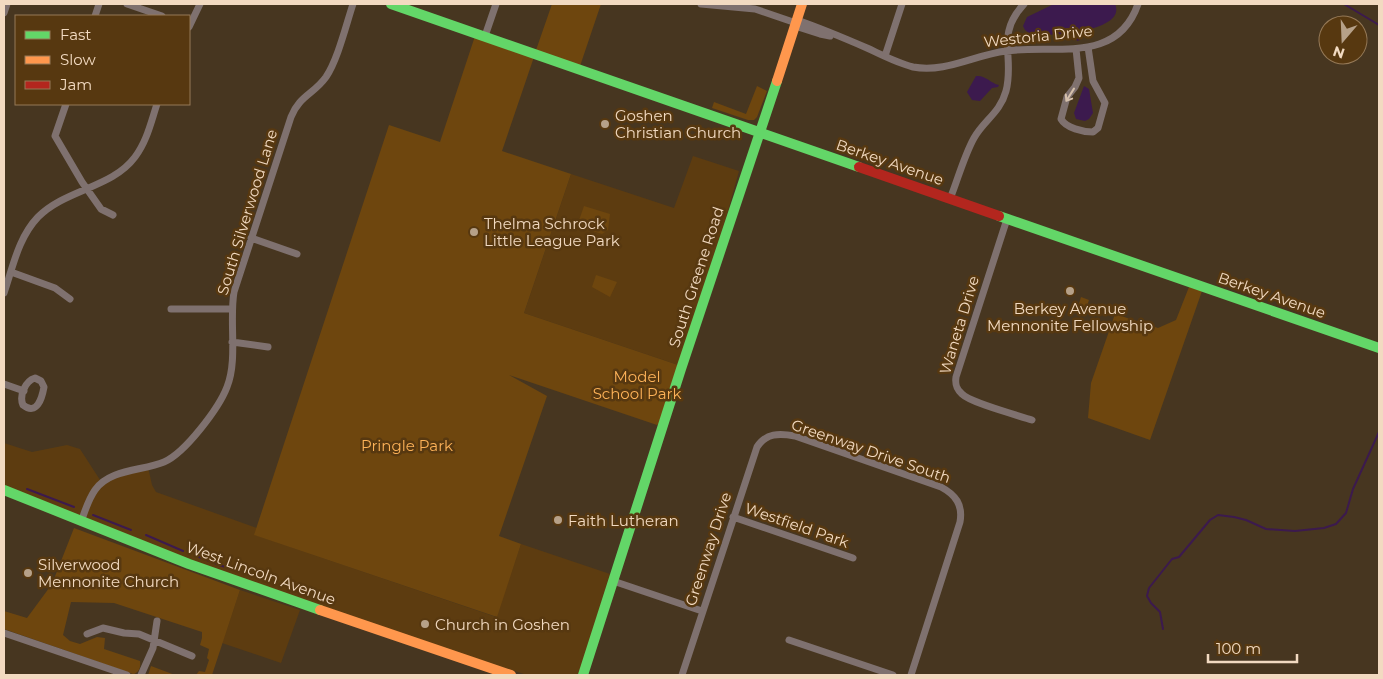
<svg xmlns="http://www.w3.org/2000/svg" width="1383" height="679" viewBox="0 0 1383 679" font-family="Montserrat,sans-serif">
<rect width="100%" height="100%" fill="#473620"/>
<path fill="#5d3c10" d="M693,156L739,171L726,218L678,365L524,313L571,174L674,208Z
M4,443L32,452L67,445L80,449L102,483L148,467L152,485L156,492L257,528L255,535L496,617L521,544L610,574L579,675H527L423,642L208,567L4,485Z
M240,590L300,610L281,663L222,643Z"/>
<path fill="#6e460e" d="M552,4H601L579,69L535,54L502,151L571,174L524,313L678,365L659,424L657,425L509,375L547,396L499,536L521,544L497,617L254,535L389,125L440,142L476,33L535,53Z
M757,86L767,91L757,117L754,120H748L712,108L714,102L746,114Z
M584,206L610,214L608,230L602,234L577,226Z
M596,275L617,282L610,297L592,287Z
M1189,287L1202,291L1150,440L1088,418L1091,383L1115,314L1158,328L1176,320Z
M1081,297L1089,300L1085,312L1077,310Z
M74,528L240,590L212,675H196L199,671L205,672L209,660L207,658L209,649L200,645L202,638V632L114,603L71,602L63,635L70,641L80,644L97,637L105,638L104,649L140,661C141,667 139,673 133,674L4,629V611L27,618L52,584Z
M151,666L175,675H148Z"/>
<path fill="#3c1a4e" d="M1054,4H1115C1123,22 1093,28 1081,32L1080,40L1077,41L1075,34L1073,33C1060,33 1034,39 1025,30L1023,26L1027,17Z
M976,76C986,75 990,83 999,85L998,87L992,88L980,101L972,100L967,92Z
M1084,86L1089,89L1093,113L1089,119L1085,121L1076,119L1074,113Z"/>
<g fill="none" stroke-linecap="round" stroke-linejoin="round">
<path stroke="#3c1a4e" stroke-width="2" d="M1344,4L1379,25
M27,489L74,507
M93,515L131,530
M146,535L183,551
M199,557L225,567
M1163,629L1160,612L1151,603L1147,596L1149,588L1172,559L1179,557L1210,520L1218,515L1234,517L1246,520L1266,529L1295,531L1324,528L1336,524L1346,513L1353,489L1379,432"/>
<path stroke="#7f716f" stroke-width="7" d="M127,4L162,16
M701,4L755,9L796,23
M4,13L7,4
M95,16L99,4
M797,20C820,28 844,38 867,48C882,55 897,63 913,67C946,73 974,55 1006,51C1054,44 1117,65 1138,4
M795,26L820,34L830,36
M189,27L200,4
M485,36L496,4
M1076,49L1079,78L1075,87L1067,97L1061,119C1066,128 1083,132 1093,132L1098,128L1105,103L1093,81L1088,47
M885,56L902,4
M66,104L55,136L82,182L101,209L113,215
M950,199C958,179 964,156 974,138C984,120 1000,113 1006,91C1015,57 995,35 1024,4
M1007,219L956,377C955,384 956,389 962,394C971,403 1017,415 1032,420
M251,238L297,254
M11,272L55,288L70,299
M4,293C13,267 18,238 38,217C66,189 112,188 135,157C147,141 151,122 157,104
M171,309H232
M232,342L268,347
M35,378L41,381L44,387C42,398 37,416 23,405C19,396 25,381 35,378Z
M4,384L24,391
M733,517L853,558
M81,522C85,511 88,500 95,490C110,469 142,471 164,462C185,453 219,408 227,387C238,360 229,321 234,292L291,117C299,96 314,94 326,77C338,59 346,25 353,4
M613,581L702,611
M4,633L127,675
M87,634L103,628L124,633L139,634L192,656
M789,640L893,675
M141,675L153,648L157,621
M682,675L757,447C766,433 779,433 795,436L941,487C956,495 963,505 960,522L911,675"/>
<path stroke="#63d668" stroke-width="10" d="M391,4L859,167
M999,216L1379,348
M4,490L189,564L320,610
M583,675L681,369L777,81"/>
<path stroke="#ff974d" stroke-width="10" d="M777,81L802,4
M320,610L511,675"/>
<path stroke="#b3261e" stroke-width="10" d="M859,167L999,216"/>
</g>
<defs><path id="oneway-shaft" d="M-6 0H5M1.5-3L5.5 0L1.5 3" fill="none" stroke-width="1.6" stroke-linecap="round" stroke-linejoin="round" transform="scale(1.25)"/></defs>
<use stroke="#d5c0ac" href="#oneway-shaft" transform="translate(1070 95) rotate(122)"/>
<g fill="#b6a189" stroke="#573810" stroke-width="2">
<circle cx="605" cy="124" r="5"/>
<circle cx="474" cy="232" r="5"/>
<circle cx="1070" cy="291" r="5"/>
<circle cx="558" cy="520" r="5"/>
<circle cx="28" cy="573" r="5"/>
<circle cx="425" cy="624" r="5"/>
</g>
<g text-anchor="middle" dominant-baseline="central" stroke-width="5" stroke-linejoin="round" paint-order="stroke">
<g font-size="15" fill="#f2dac1" stroke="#573810">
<text transform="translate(1038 36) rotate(-6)">Westoria Drive</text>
<text transform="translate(890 162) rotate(19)">Berkey Avenue</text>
<text transform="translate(247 212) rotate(-73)">South Silverwood Lane</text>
<text transform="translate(696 277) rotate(-72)">South Greene Road</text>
<text transform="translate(1272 295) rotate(19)">Berkey Avenue</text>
<text transform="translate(959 325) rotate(-73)">Waneta Drive</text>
<text transform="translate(871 451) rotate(19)">Greenway Drive South</text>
<text transform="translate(797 525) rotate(19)">Westfield Park</text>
<text transform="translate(708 549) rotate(-72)">Greenway Drive</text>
<text transform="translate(261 573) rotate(20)">West Lincoln Avenue</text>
</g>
<g font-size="15" fill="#f2dac1" stroke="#573810" text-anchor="start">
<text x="615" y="115">Goshen<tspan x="615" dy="17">Christian Church</tspan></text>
<text x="484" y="223">Thelma Schrock<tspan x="484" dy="17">Little League Park</tspan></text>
<text x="1070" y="308" text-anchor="middle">Berkey Avenue<tspan x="1070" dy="17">Mennonite Fellowship</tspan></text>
<text x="568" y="520">Faith Lutheran</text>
<text x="38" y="564">Silverwood<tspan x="38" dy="17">Mennonite Church</tspan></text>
<text x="435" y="624">Church in Goshen</text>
</g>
<g font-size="15" fill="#fdb258" stroke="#573810">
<text x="637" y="376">Model<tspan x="637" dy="17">School Park</tspan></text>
<text x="407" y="445">Pringle Park</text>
</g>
</g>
<rect width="1383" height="679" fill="none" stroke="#f2dac1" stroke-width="10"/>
<rect x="15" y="15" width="175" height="90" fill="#573810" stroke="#957957"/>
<rect x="25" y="31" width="25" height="8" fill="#63d668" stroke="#957957"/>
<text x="60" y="40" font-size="15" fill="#f2dac1">Fast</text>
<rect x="25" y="56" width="25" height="8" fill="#ff974d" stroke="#957957"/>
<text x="60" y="65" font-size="15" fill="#f2dac1">Slow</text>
<rect x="25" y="81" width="25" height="8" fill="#b3261e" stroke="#957957"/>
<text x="60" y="90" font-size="15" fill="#f2dac1">Jam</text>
<g transform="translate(1343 40) rotate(199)"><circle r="24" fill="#573810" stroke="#957957"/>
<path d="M0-4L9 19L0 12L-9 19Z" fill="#b6a189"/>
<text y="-8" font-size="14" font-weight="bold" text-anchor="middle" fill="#f2dac1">N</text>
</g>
<path d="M1208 654v8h89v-8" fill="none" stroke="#f2dac1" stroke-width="2.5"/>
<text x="1216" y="654" font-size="15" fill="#f2dac1" stroke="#573810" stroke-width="4" paint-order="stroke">100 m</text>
</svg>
